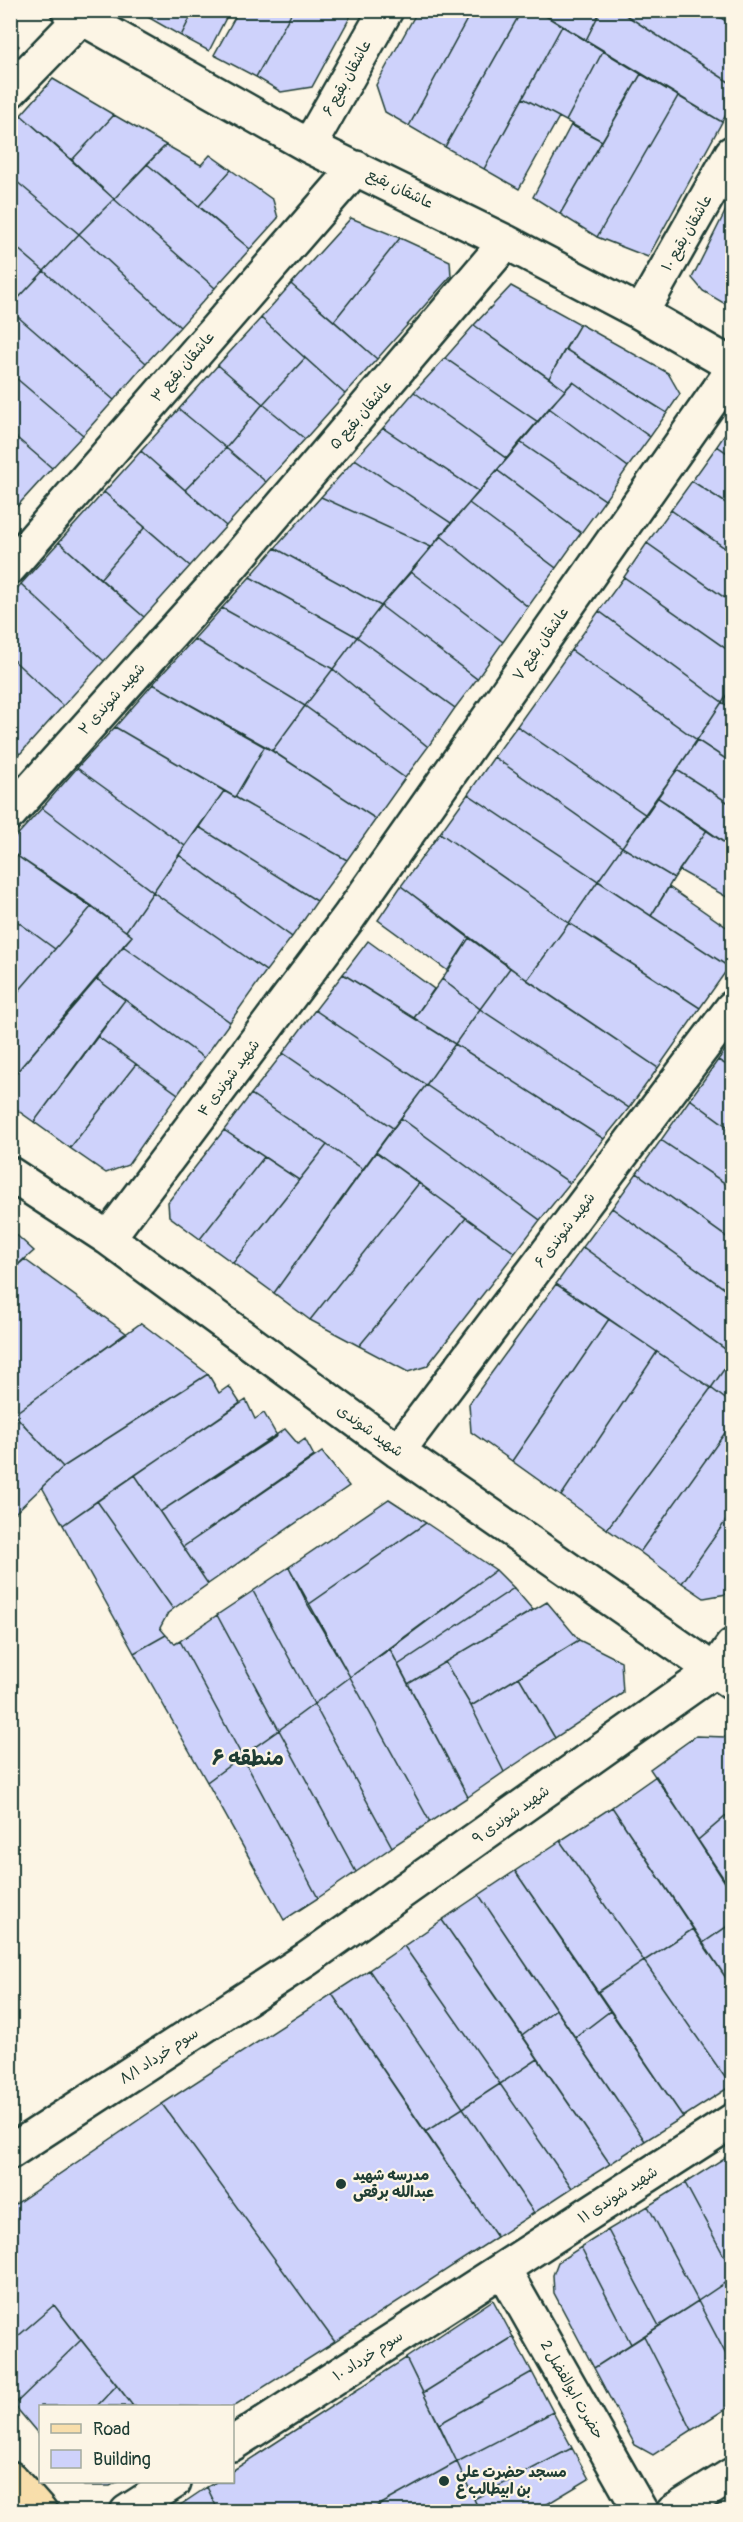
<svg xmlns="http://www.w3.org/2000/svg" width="743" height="2522" viewBox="0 0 743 2522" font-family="Pangolin,'Playpen Sans Arabic',sans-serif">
<rect width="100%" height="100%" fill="#fcf5e5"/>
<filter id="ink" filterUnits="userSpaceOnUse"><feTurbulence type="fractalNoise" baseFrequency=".0167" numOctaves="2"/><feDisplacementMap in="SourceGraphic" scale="12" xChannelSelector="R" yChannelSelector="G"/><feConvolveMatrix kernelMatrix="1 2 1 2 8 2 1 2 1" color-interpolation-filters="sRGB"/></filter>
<g filter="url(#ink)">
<path fill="#ced2fb" stroke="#1f3d34" stroke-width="1.5" d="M150,10H194L181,36L146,16Z
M194,10H230L209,51L181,36Z
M239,10H293L256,77L214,55Z
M293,10H354L312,87L281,92L256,77Z
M418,10H472L409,126L385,112L376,85Z
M472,10H522L445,147L409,126Z
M522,10H536L562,26L484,169L445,147Z
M536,10H601L586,40Z
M601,10H618L732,84V104L722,122L586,40Z
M618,10H709L732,25V84Z
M709,10H732V25Z
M562,26L603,51L566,121L523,98Z
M10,40L19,46L10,55Z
M603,51L641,74L602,141L566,121Z
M641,74L678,96L597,237L560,214Z
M53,79L114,115L72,160L21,115Z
M678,96L722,122L648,257L597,237Z
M523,98L559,117L519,189L484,169Z
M21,115L114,199L79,234L10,176V127Z
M114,115L166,145L114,199L72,160Z
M571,125L602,141L560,214L533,197Z
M166,145L201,165L210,155L231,170L199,206L147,164Z
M147,164L250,249L215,288L114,199Z
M231,170L273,200L278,218L250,249L199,206Z
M10,176L79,234L44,271L10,242Z
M732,198V308L703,291L692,278Z
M114,199L215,288L180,327L79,234Z
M351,218L400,238L334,321L291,284Z
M79,234L180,327L146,363L44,271Z
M400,238L450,261L451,276L377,359L334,321Z
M10,242L44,271L10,307Z
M44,271L146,363L114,400L10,310V307Z
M291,284L377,359L345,394L261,318Z
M511,286L580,324L549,378L474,325Z
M10,310L114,400L83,435L10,373Z
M261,318L305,358L263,404L218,365Z
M580,324L668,373L680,394L667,413L565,349Z
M474,325L565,390L538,422L445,358Z
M565,349L667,413L650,437L573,382L565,390L549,378Z
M305,358L345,394L305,439L263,404Z
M445,358L538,422L507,459L414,392Z
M218,365L263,404L226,448L179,409Z
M10,373L83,435L52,468L10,432Z
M573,382L650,437L628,467L549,408Z
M414,392L507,459L479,492L383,428Z
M263,404L305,439L266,482L226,448Z
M549,408L628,467L605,500L520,442Z
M179,409L226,448L185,490L141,451Z
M732,424V456L717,446Z
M383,428L479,492L451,523L355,459Z
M17,438L52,468L10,514V445Z
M520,442L605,500L581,533L497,470Z
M717,446L732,456V507L692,481Z
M226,448L266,482L226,526L185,490Z
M141,451L226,526L190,566L104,492Z
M355,459L451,523L431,547L321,497Z
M497,470L581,533L556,568L469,503Z
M692,481L732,507V553L671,510Z
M104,492L145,527L100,579L59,542Z
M321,497L431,547L381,606L275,548Z
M469,503L556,568L528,607L441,536Z
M671,510L732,553V603L647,543Z
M145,527L190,566L144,617L100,579Z
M441,536L528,607L503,642L411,572Z
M59,542L144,617L104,661L21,584Z
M647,543L732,603V653L624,577Z
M275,548L381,606L357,637L250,577Z
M411,572L503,642L477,679L381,606Z
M250,577L357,637L333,669L222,608Z
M624,577L732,653V687L722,702L599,611Z
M21,584L104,661L63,706L10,657V596Z
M381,606L477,679L455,708L357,637Z
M222,608L333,669L305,706L194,639Z
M599,611L722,702L697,740L571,650Z
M357,637L455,708L428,747L333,669Z
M194,639L305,706L272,751L153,684Z
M571,650L697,740L646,815L517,726Z
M10,657L63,706L20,754L10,745Z
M333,669L428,747L405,778L305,706Z
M153,684L265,746L235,797L115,727Z
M732,687V709L722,702Z
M722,702L732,709V763L697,740Z
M305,706L405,778L376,819L272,751Z
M517,726L646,815L622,847L494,757Z
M115,727L224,791L185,846L77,768Z
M697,740L732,763V805L677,770Z
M10,745L20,754L10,765Z
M265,746L376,819L347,860L235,797Z
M494,757L622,847L598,881L468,794Z
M77,768L185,846L153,892L42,808Z
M677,770L732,805V848L657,797Z
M224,791L347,860L317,901L199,827Z
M468,794L598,881L569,923L440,833Z
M657,797L707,830L674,878L622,847Z
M42,808L153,892L126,931L10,851V843Z
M199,827L317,901L292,937L179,855Z
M707,830L732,848V900L679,870Z
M440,833L569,923L527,980L401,886Z
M622,847L674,878L651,916L598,881Z
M10,851L92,906L55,949L10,916Z
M179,855L292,937L266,971L153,892Z
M598,881L729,967L700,1008L569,923Z
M401,886L469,938L448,971L378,920Z
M669,887L732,931V961L729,967L651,916Z
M153,892L266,971L230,1022L123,946L132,936L126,931Z
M92,906L132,936L10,1080V1001Z
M14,919L55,949L10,1001V922Z
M569,923L700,1008L658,1068L527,980Z
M469,938L510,968L480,1009L442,979Z
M368,941L434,989L414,1018L343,974Z
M123,946L230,1022L204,1058L97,979Z
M510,968L658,1068L629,1108L480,1009Z
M343,974L455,1044L426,1085L315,1010Z
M97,979L125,1000L34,1122L10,1105V1080Z
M442,979L480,1009L455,1044L414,1018Z
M125,1000L204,1058L178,1094L97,1036Z
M480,1009L629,1108L604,1139L455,1044Z
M315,1010L426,1085L393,1128L283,1053Z
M97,1036L136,1064L70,1148L34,1122Z
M732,1041V1068L718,1060Z
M455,1044L604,1139L570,1183L426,1085Z
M283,1053L393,1128L363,1169L251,1094Z
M718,1060L732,1068V1130L690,1099Z
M136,1064L178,1094L128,1165L106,1173L70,1148Z
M426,1085L570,1183L540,1220L401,1118Z
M251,1094L327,1145L299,1180L224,1130Z
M690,1099L732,1130V1188L661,1140Z
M401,1118L540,1220L515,1253L376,1152Z
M224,1130L264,1157L200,1239L169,1216L168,1202Z
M661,1140L732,1188V1241L637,1173Z
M327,1145L363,1169L274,1293L233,1263Z
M376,1152L419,1183L310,1320L274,1293Z
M264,1157L299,1180L233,1263L200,1239Z
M637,1173L732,1241V1294L612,1208Z
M419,1183L466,1218L359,1346L310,1320Z
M612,1208L732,1294V1354L583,1247Z
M466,1218L515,1253L427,1366L408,1372L359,1346Z
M10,1229L34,1251L10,1272Z
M583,1247L732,1354V1358L711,1388L556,1284Z
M24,1259L126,1333L14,1414L10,1410V1272Z
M556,1284L609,1319L512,1461L471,1432L469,1404Z
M609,1319L657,1352L561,1496L512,1461Z
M141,1323L208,1374L63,1467L14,1414Z
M657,1352L711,1388L607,1529L561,1496Z
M732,1358V1404L711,1388Z
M208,1374L219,1393L229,1386L240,1403L63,1525L42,1487L63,1467Z
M711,1388L732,1404V1423L640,1552L607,1529Z
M246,1400L255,1419L264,1413L277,1436L160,1512L135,1475Z
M10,1410L63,1467L15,1513L10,1508Z
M732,1423V1512L682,1583L640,1552Z
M285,1429L298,1444L305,1439L314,1456L183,1547L160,1512Z
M322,1452L349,1486L208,1584L183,1547Z
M135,1475L208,1584L173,1609L97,1501Z
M389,1499L426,1523L308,1605L289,1567Z
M97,1501L173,1609L168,1613L160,1628L166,1635L134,1653L63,1525Z
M732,1512V1593L704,1598L682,1583Z
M426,1523L496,1570L350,1677L308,1605Z
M289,1567L350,1677L314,1704L253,1591Z
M496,1570L514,1588L398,1665L390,1649Z
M514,1588L533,1610L408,1684L398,1665Z
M253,1591L314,1704L279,1730L217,1615Z
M547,1602L579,1640L471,1706L445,1662Z
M217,1615L279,1730L242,1756L180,1641Z
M166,1635L175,1644L180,1641L242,1756L207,1782L134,1653Z
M579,1640L621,1661L623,1693L555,1738L519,1677Z
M390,1649L468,1797L430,1822L350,1677Z
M445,1662L471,1706L504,1772L468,1797L408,1684Z
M350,1677L430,1822L392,1847L314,1704Z
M519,1677L555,1738L504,1772L471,1706Z
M314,1704L392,1847L356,1872L279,1730Z
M279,1730L356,1872L318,1898L242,1756Z
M696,1736L726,1737L732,1741V1811L698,1840L650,1769Z
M242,1756L318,1898L284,1920L207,1782Z
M656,1776L732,1893V1923L703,1943L612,1807Z
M612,1807L693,1929L644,1961L560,1841Z
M732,1811V1872L724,1879L698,1840Z
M560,1841L644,1961L598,1992L515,1871Z
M515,1871L610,2011L575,2038L479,1895Z
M732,1872V1893L724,1879Z
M479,1895L556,2009L522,2035L442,1920Z
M442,1920L538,2059L500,2084L404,1946Z
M732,1923V1987L703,1943Z
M693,1929L732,1987L731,2086L644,1961Z
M404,1946L500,2084L463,2108L369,1970Z
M644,1961L731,2086L683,2117L598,1992Z
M369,1970L463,2108L425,2132L332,1994Z
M332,1994L497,2237L335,2342L162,2104Z
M556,2009L645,2141L610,2164L522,2035Z
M610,2011L683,2117L645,2141L575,2038Z
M538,2059L610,2164L572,2188L500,2084Z
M500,2084L572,2188L534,2213L463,2108Z
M162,2104L335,2342L232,2407L133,2406L54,2305L10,2343V2208Z
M463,2108L534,2213L497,2237L425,2132Z
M732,2153V2271L685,2183Z
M685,2183L732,2271V2278L698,2301L648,2206Z
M648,2206L698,2301L659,2326L608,2230Z
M608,2230L659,2326L631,2344L581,2247Z
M581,2247L631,2344L594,2368L554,2293L553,2275L558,2262Z
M732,2278V2366L698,2301Z
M493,2300L513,2337L423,2393L406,2358Z
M698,2301L732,2366V2405L692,2430L644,2336Z
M54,2305L81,2340L14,2405L10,2400V2343Z
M644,2336L692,2430L653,2455L635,2445L594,2368Z
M513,2337L532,2372L439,2424L423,2393Z
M81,2340L117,2385L97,2406H40V2436L14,2405Z
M406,2358L457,2462L367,2512H219L207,2487L216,2482H232V2471Z
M532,2372L553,2412L457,2462L439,2424Z
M117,2385L133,2406H97Z
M553,2412L572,2448L474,2499L457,2462Z
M572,2448L589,2479L534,2512H480L474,2499Z
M457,2462L480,2512H367Z
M80,2482H117L110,2486H84Z
M207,2487L219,2512H170Z"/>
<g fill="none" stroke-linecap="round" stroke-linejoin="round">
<g stroke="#1f3d34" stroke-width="38">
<path id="minor" d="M68,10L309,146L506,242L641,313L732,365
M10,91L81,18
M309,146L386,10
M641,313L732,153
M10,567L356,168
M10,813L214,586L506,242
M10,1174L108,1238L398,1451L732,1683
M108,1238L349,917L732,371
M398,1451L732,1008
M10,2152L307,1959L715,1670L732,1646
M503,2269L641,2512
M232,2444L732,2121
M127,2512L174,2482
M673,2512L732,2475"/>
</g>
<g stroke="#1f3d34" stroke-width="38">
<path id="major" d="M10,2478L40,2512"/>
</g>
<use href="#minor" stroke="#fcf5e5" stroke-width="33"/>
<use href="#major" stroke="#f8deab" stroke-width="33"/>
</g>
</g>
<g fill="#1f3d34" stroke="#fcf5e5" stroke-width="2">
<circle cx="341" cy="2184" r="6"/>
<circle cx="444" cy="2481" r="6"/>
</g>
<g text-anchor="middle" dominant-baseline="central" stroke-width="4.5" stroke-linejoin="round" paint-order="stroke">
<g font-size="15" fill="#1f3d34" stroke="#fcf5e5">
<text transform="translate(347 78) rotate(-61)">عاشقان بقیع ۶</text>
<text transform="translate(400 189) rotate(26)">عاشقان بقیع</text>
<text transform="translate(687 233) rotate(-60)">عاشقان بقیع ۱۰</text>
<text transform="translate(183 367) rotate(-49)">عاشقان بقیع ۳</text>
<text transform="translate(361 415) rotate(-49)">عاشقان بقیع ۵</text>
<text transform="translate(541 644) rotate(-55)">عاشقان بقیع ۷</text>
<text transform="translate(112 699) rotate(-48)">شهید شوندی ۲</text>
<text transform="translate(229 1078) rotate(-53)">شهید شوندی ۴</text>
<text transform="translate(565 1230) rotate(-53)">شهید شوندی ۶</text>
<text transform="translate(370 1431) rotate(36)">شهید شوندی</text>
<text transform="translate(511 1815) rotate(-35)">شهید شوندی ۹</text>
<text transform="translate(159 2056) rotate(-33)">سوم خرداد ۸/۱</text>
<text transform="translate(618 2195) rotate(-33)">شهید شوندی ۱۱</text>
<text transform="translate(368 2356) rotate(-33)">سوم خرداد ۱۰</text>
<text transform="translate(572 2390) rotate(60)">حضرت ابوالفضل 2</text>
</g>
<g font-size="15" font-weight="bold" fill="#1f3d34" stroke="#fcf5e5" text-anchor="start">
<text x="353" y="2175">مدرسه شهید<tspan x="353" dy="17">عبدالله برقعی</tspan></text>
<text x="456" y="2472">مسجد حضرت علی<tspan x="456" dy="17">بن ابیطالب ع</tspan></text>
</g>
<g font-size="21" font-weight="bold" fill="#1f3d34" stroke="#fcf5e5">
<text x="248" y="1758">منطقه ۶</text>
</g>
</g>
<rect width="743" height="2522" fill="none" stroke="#fcf5e5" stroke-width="36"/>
<rect x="18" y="18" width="707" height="2486" fill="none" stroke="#1f3d34" stroke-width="2" filter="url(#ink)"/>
<rect x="39" y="2405" width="195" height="78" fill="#fcf5e5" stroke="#a4ab9e" stroke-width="1.5"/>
<rect x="51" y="2424" width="30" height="9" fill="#f8deab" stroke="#a4ab9e" stroke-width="1.5"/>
<text x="93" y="2435" font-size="18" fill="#1f3d34">Road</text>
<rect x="51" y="2450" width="30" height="18" fill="#ced2fb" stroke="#a4ab9e" stroke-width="1.5"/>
<text x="93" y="2465" font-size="18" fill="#1f3d34">Building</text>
</svg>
